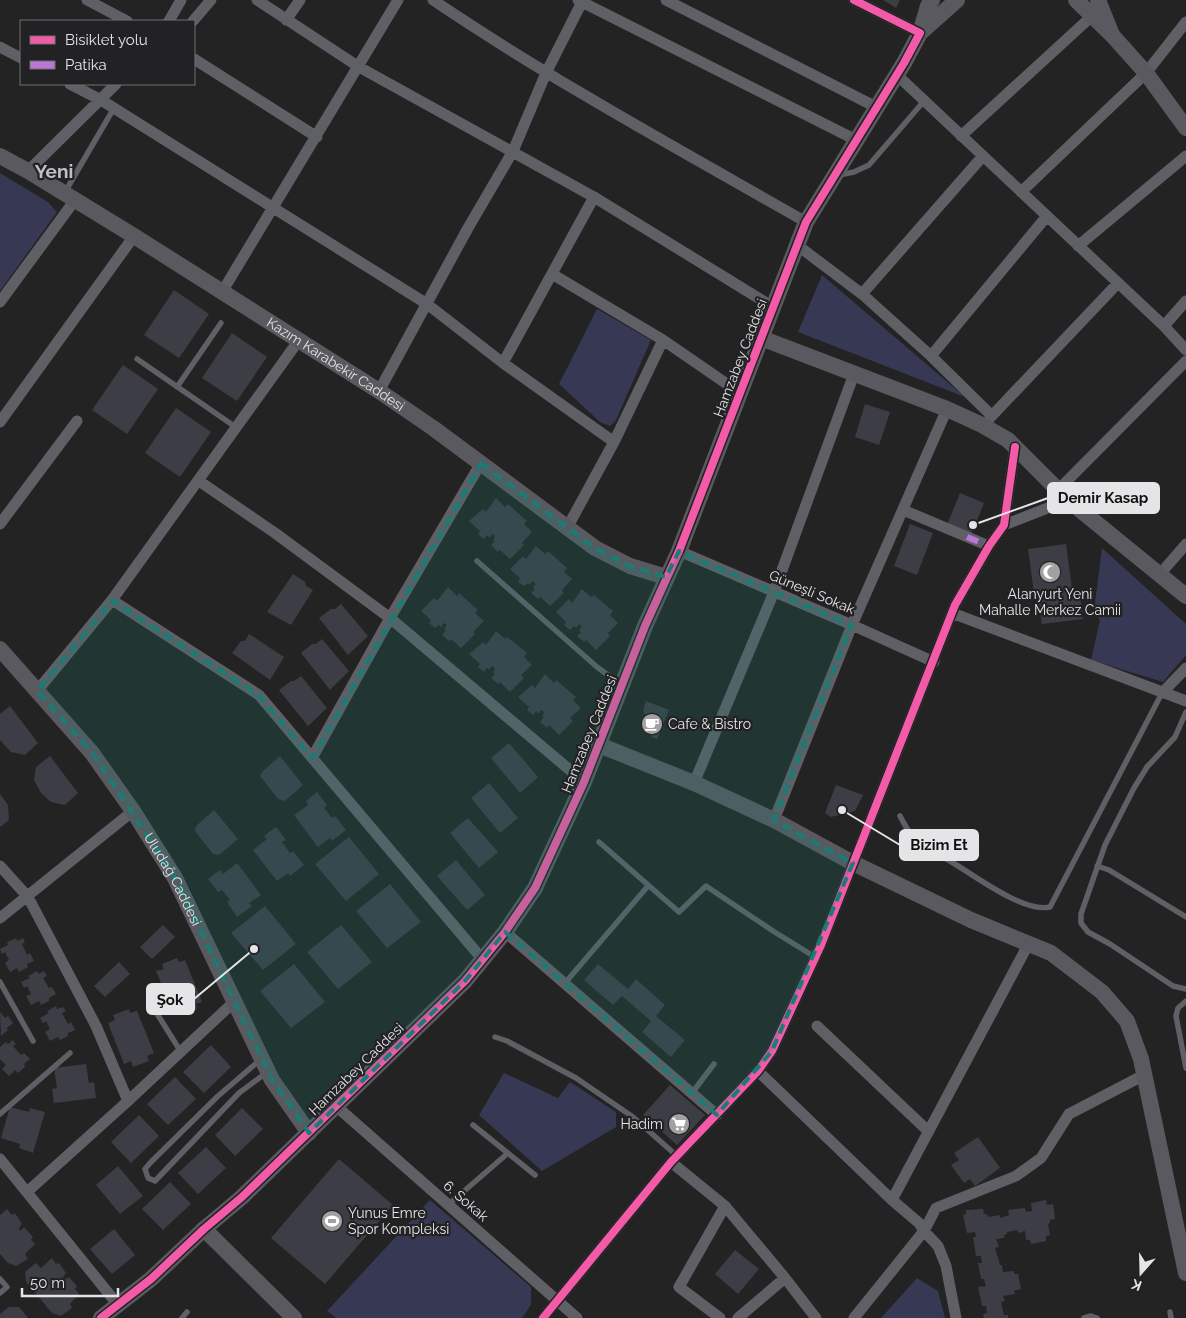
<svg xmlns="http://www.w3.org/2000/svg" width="1186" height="1318" viewBox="0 0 1186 1318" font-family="Raleway,sans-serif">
<rect width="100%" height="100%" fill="#232323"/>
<path fill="#373853" d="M0,173L48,202L57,212L0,291Z
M822,275L965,397L798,332Z
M597,309L651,340L616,420L610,426L600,422L559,384Z
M1102,548L1186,624V655L1163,682L1091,660L1100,620L1094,611Z
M504,1073L558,1098L570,1082L616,1112V1127L542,1171L479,1115Z
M430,1200L531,1287V1305L522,1318H336L327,1311Z
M917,1278L938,1291L945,1318H881Z"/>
<path fill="#3d3d46" d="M883,0H900L896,8Z
M174,290L209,314L179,358L144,335Z
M232,333L267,357L237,401L202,378Z
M123,365L158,389L127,434L92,410Z
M865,404L890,412L879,445L855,437Z
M176,408L211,432L180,477L145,453Z
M960,493L984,503L971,535L947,525Z
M496,498L505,507L508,504L527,521L524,524L532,532L522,543L524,545L510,559L500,550L498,552L491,545L495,541L493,540L495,536L492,534L490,538L487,535L484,539L478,534L480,531L469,521L483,509L486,512Z
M910,524L933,533L917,575L894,566Z
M1066,544L1073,596L1080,595L1083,619L1042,624L1038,600L1035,601L1028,549Z
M536,546L545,554L548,551L567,568L564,572L572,579L562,590L564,593L550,606L540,597L538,599L531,593L535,589L533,587L536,584L532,581L530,585L528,583L524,586L518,582L520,578L510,569L523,556L526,559Z
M293,574L305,582L306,586L313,590L291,625L267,612Z
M448,587L457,596L459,593L478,610L475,613L484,621L473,632L475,634L461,648L451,639L449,641L442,635L446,630L444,629L447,625L444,623L441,627L439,625L435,628L429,623L431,620L421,611L434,598L437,601Z
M582,589L591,597L594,595L613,611L610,615L618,623L608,633L610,636L596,650L586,640L584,642L577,636L581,632L579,630L582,627L579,624L576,628L574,626L570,630L564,625L566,622L556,612L569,599L572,603Z
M341,604L368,636L348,655L319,618L331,609H335Z
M496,631L505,639L507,637L527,653L524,657L532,665L521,675L524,678L510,692L500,682L498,684L491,678L495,674L493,672L495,669L492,666L489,670L487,668L484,672L478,667L480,664L469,654L483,642L486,645Z
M249,634L284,657L270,680L232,653L241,641H245Z
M322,639L349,671L330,690L301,653L312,644H316Z
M545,674L554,683L556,680L576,697L573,700L581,708L570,718L573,721L559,735L549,725L547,728L540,722L544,717L542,716L544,712L541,710L538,714L536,711L533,715L527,710L529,707L518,697L532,685L535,688Z
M301,676L327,708L308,726L279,690L291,681H294Z
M646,701L669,710L657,739L652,737L643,710Z
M10,706L38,743L25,755L11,752L0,740V714Z
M509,743L538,777L520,793L491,758Z
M50,756L78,793L65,805L51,802L41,793L34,780L36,767Z
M280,756L303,785L285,801L278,799L260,776L262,772Z
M489,783L518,818L500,833L471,798Z
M836,785L863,795L855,811L831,817L825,813Z
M317,792L327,805L324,808L332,818L335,816L346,830L332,841L330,838L318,847L294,815L308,805L306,801Z
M0,794L8,805L9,820L0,827Z
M214,810L238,839L219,855L213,854L195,831L196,826Z
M468,818L498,852L479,868L450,833Z
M276,827L286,840L282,842L290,853L293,851L304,865L290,876L288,873L277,881L253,850L267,839L264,836Z
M349,837L379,874L346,901L315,864Z
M456,860L485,895L467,910L437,876Z
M237,863L261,895L249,903L252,906L237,917L227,902L230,900L222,890L218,892L208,879L220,870L223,874Z
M390,884L421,922L387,948L356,911Z
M265,906L296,944L263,970L231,933Z
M163,925L175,937L152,959L140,947Z
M341,925L372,962L338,989L307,952Z
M16,938L17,941L23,938L25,942L22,944L27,955L30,953L34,961L27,964L28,967L19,972L17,968L10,972L5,963L9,960L5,952L2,954L0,949L8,945L7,942Z
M177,958L179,962L185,960L202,1002L196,1004L197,1009L182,1015L180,1010L173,1012L156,971L164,969L162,964Z
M119,962L130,974L105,997L94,986Z
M294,964L325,1002L291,1028L260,991Z
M598,964L628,989L636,979L665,1005L656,1016L685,1040L671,1057L642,1032L651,1021L622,996L613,1005L584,980Z
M37,971L39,974L44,971L47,976L43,978L49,988L52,987L56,994L49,998V1001L41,1005L39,1001L31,1005L26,996L31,994L27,986L24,988L21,982L30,978L28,976Z
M56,1006L57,1009L63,1007L66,1011L62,1013L68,1024L71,1022L75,1030L68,1033V1036L60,1040L58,1037L50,1041L45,1032L50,1029L46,1021L43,1023L40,1018L49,1013L47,1011Z
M129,1009L130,1013L137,1011L154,1053L147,1056L149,1061L133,1067L131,1061L124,1064L108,1023L115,1020L113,1015Z
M0,1012L5,1018L8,1016L13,1023L7,1028L8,1030L1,1036Z
M13,1040L16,1044L13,1046L21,1055L24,1053L30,1059L24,1064L25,1067L18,1073L15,1070L9,1076L2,1069L6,1065L0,1059V1047L6,1042L8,1044Z
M211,1045L231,1067L204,1093L183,1072Z
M86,1064L89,1083L94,1082L96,1098L54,1103L52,1089L57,1088L54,1068Z
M175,1077L196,1099L168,1125L147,1104Z
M670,1085L705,1115L677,1145L643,1115Z
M10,1107L29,1112L30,1108L45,1112L33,1153L19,1148L20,1144L1,1138Z
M242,1108L263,1129L235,1156L215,1135Z
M139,1115L159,1136L131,1163L111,1142Z
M978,1137L1000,1168L975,1186L970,1179L964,1183L951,1165L959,1160L954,1153Z
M206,1147L226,1168L198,1194L178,1173Z
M339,1159L393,1205L325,1284L271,1238Z
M118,1166L143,1196L120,1214L96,1185Z
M170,1182L191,1204L163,1230L142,1209Z
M1046,1200L1047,1205L1053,1204L1055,1219L1050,1220V1223L1048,1224L1050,1235L1046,1236V1241L1031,1244L1030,1240H1026L1025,1231L1018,1233L1017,1230L1007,1232V1234L1004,1235V1238L996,1239L999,1247L995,1248L1000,1265H1002L1003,1272L1014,1271V1274H1018L1021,1289L1014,1291L1015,1294L1003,1296L1005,1301L1001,1302L1004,1315H1008V1318H984L983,1314L987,1313L986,1306H982L978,1287L986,1286L984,1279H981L978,1263H982L981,1256H976L973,1237H976L975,1232L967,1233L963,1215L966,1214V1210L983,1209L984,1214H987L988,1217L1000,1215V1218L1009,1215L1008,1210L1025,1208L1026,1212L1032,1211L1031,1203Z
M7,1209L12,1215L15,1213L22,1224L19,1228L20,1231L24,1227L33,1237L31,1240L35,1244L25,1254L28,1259L16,1266L8,1263L0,1254V1215Z
M114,1229L135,1255L112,1274L90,1249Z
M735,1250L759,1269L738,1294L715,1274Z
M52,1258L56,1264L59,1263L66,1273L63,1277L64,1280L69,1277L77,1286L75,1289L79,1294L70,1304L72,1308L61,1316L52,1313L26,1282L25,1272L36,1263L41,1268Z
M9,1307H19L28,1318H0V1314Z"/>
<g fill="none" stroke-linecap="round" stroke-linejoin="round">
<path stroke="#5f5f66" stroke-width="5.5" d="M839,175L854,172L869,165L924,101
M65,192L114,108
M137,359L237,428
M177,387L221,323
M477,561L597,667L620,684
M1186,712L1175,737L1147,767L1134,788L1105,845L1081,914V923L1088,932L1110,944L1173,986L1186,989
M900,816C906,827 912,839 923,847C931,853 942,856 950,861C974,875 1023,913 1050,907L1162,693
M599,842L679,912L706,886L773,931L815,957
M1097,866L1109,870L1186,917
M0,982L33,1041
M565,983L648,886
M1186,1001L1178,1008L1176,1016L1186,1068
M151,1004L181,1052
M495,1037L507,1041L576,1078L633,1117L677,1156
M260,1060L218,1096L151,1162L145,1169L148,1178L155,1181L239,1093L266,1073
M692,1093L714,1064
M0,1114L70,1053
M473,1125L535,1175
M448,1205L508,1153
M0,1279L7,1287L0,1293
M1170,1312L1171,1318
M182,1318L187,1312
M1084,1318L1091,1316L1097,1318"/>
<path stroke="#5f5f66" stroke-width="11" d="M87,0L127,21
M257,0L359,67L594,197L773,307
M433,0C553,81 680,150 806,222
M578,0L856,140
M666,0L876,107
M854,0L920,33
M286,20L300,0
M169,21L181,0
M193,21L211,0
M0,47L21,58
M194,59L317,137
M897,75L1164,326L1186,350
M70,84L101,100L427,304L503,363L614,442
M961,136L1092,16
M28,171L116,84
M1021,192L1146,73L1186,22
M797,245L862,294L931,356L992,416
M1078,246L1186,156
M552,274L663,340L740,393
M222,292L398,0
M862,294L983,156
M0,302L75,200
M1164,326L1186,301
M931,356L1047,216
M503,363L594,197
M379,391L468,228L513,151L546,73L583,0
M987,421L1118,283
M0,422L134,236
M199,481L275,533L390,618L584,782
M1058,490L1186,361
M903,510L989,546
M0,524L77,421
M1004,525L1068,500
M567,528L614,442L663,340
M679,551L852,625L934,662
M1160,574L1186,544
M112,600L259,695L483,960
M952,613L1186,701
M37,691L112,600L299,340
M1162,693L1186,668
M312,758L390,618L481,463
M694,783L774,592L854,374
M774,820L852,625L947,409
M0,866L28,897L96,1026L128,1101
M0,918L133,811
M505,932L717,1115
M817,1026L927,1130
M758,1071L892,1200L919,1223L924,1231L938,1246L946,1266L956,1318
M336,1106L577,1318
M0,1159L118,1305
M671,1162L725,1206L785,1278L816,1318
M27,1192L128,1101L235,1001
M892,1200L1029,943
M543,1318L671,1162L758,1071L772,1051L821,945L955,605L989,546L1004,525L1015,447
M720,1318L679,1287L725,1206
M738,1318L785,1278
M854,1318L924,1231L936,1208L1016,1176L1041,1158L1069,1114L1144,1075"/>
<g stroke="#59595f" stroke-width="16">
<path d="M932,0L928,6L920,33L957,0"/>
<path d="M1076,0L1112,35L1098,0"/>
<path d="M1112,35L1146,73L1186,128"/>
<path id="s1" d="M0,156L28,171L134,236L379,391L433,428L595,548L630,566L666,577"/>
<path d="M761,338L947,409L982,425L1008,440L1068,500L1186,596"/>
<path id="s2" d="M0,649L92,753L133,811L175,878L272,1080L309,1133"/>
<path d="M599,745L694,783L774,820L853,863L971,920L1051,953L1102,992L1127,1021L1141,1059L1186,1273"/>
<path d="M204,1229L294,1318"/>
<path d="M101,1318L151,1279L204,1229L242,1197L465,981L505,932L535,888L584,782L645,626L679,551L806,222L904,63L920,33"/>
</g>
<path stroke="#ba77d6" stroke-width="6" stroke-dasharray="12 6" stroke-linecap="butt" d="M967,537L989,546"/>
<g stroke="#222224" stroke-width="11">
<path id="cycleway" d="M101,1318L151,1279L204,1229L242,1197L465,981L505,932L535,888L584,782L645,626L679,551L806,222L904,63L920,33L854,0
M543,1318L671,1162L758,1071L772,1051L821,945L955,605L989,546L1004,525L1015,447"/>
</g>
<use href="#cycleway" stroke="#f35aa7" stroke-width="8"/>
</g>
<path fill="#1a7c74" fill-opacity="0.2" stroke="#1a7c74" stroke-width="4" stroke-dasharray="10 6" stroke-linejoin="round" d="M481,463L595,548L630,566L666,577L679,551L852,625L774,820L853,863L772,1051L717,1115L505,932L465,981L309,1133L272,1080L175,878L92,753L37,691L112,600L259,695L312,758Z"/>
<defs>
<g id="mosque-disc" transform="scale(1.125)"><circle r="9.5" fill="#a1a1a2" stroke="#222224"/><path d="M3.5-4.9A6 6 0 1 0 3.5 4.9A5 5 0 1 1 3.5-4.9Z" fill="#fff"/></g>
<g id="cafe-disc" transform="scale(1.125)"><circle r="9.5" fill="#a1a1a2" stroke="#222224"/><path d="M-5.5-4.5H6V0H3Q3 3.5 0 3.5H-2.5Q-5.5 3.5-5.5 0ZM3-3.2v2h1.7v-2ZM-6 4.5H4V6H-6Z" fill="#fff"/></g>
<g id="supermarket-disc" transform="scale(1.125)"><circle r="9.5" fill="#a1a1a2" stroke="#222224"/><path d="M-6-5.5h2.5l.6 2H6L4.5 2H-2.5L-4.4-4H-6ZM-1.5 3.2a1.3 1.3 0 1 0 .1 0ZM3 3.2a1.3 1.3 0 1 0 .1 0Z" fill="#fff"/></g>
<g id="stadium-disc" transform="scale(1.125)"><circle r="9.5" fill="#a1a1a2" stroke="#222224"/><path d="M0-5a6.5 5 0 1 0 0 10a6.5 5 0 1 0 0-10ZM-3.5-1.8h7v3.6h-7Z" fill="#fff"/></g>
</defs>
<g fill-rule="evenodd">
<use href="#mosque-disc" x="1050" y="572"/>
<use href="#cafe-disc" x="652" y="724"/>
<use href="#supermarket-disc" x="679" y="1124"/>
<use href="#stadium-disc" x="332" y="1221"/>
</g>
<g text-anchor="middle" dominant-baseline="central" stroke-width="4.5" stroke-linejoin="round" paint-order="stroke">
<g font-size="14" fill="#e5e5e7" stroke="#222224">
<text transform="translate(740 358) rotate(-69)">Hamzabey Caddesi</text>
<text stroke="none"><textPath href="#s1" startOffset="395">Kazım Karabekir Caddesi</textPath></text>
<text transform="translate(812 592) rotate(23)">Güneşli Sokak</text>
<text transform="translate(589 734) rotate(-68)">Hamzabey Caddesi</text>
<text stroke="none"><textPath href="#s2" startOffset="289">Uludağ Caddesi</textPath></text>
<text transform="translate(356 1069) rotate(-44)">Hamzabey Caddesi</text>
<text transform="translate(466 1201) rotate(41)">6. Sokak</text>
</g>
<g font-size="14" fill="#e5e5e7" stroke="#222224" text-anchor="start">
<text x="1050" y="594" text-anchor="middle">Alanyurt Yeni<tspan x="1050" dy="16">Mahalle Merkez Camii</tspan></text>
<text x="668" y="724">Cafe &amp; Bistro</text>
<text x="663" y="1124" text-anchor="end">Hadim</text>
<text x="348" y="1213">Yunus Emre<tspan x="348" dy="16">Spor Kompleksi</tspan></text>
</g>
<g font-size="19" font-weight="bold" fill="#c1c1c5" stroke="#222224">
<text x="54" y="171">Yeni</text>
</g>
</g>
<path fill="none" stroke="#e5e5e7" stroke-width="2" d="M973 525L1048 498M842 810L900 845M254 949L194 999"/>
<g fill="#e5e5e7" stroke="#222224" stroke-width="2">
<circle cx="973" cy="525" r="5"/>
<circle cx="842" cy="810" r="5"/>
<circle cx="254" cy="949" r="5"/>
</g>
<g fill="#e5e5e7" stroke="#e5e5e7" stroke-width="2">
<rect x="1048" y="483" width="111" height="30" rx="5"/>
<rect x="900" y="830" width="78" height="30" rx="5"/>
<rect x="147" y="984" width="47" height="30" rx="5"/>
</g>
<g font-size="15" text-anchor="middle" font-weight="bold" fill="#111">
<text x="1103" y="503">Demir Kasap</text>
<text x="939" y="850">Bizim Et</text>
<text x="170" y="1005">Şok</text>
</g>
<rect x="20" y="20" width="175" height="65" fill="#222224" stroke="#707072"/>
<rect x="30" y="36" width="25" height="8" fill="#f35aa7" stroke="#707072"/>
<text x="65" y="45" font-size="15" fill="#e5e5e7">Bisiklet yolu</text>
<rect x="30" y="61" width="25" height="8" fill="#ba77d6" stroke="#707072"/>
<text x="65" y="70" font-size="15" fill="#e5e5e7">Patika</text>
<g transform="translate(1141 1273) rotate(200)" stroke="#222224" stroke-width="4" paint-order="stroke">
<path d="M0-4L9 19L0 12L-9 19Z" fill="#e5e5e7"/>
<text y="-8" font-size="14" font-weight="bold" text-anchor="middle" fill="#e5e5e7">K</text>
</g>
<path d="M22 1288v8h96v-8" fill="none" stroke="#e5e5e7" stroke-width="2.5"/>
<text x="30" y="1288" font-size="15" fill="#e5e5e7" stroke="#222224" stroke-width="4" paint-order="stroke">50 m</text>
</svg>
